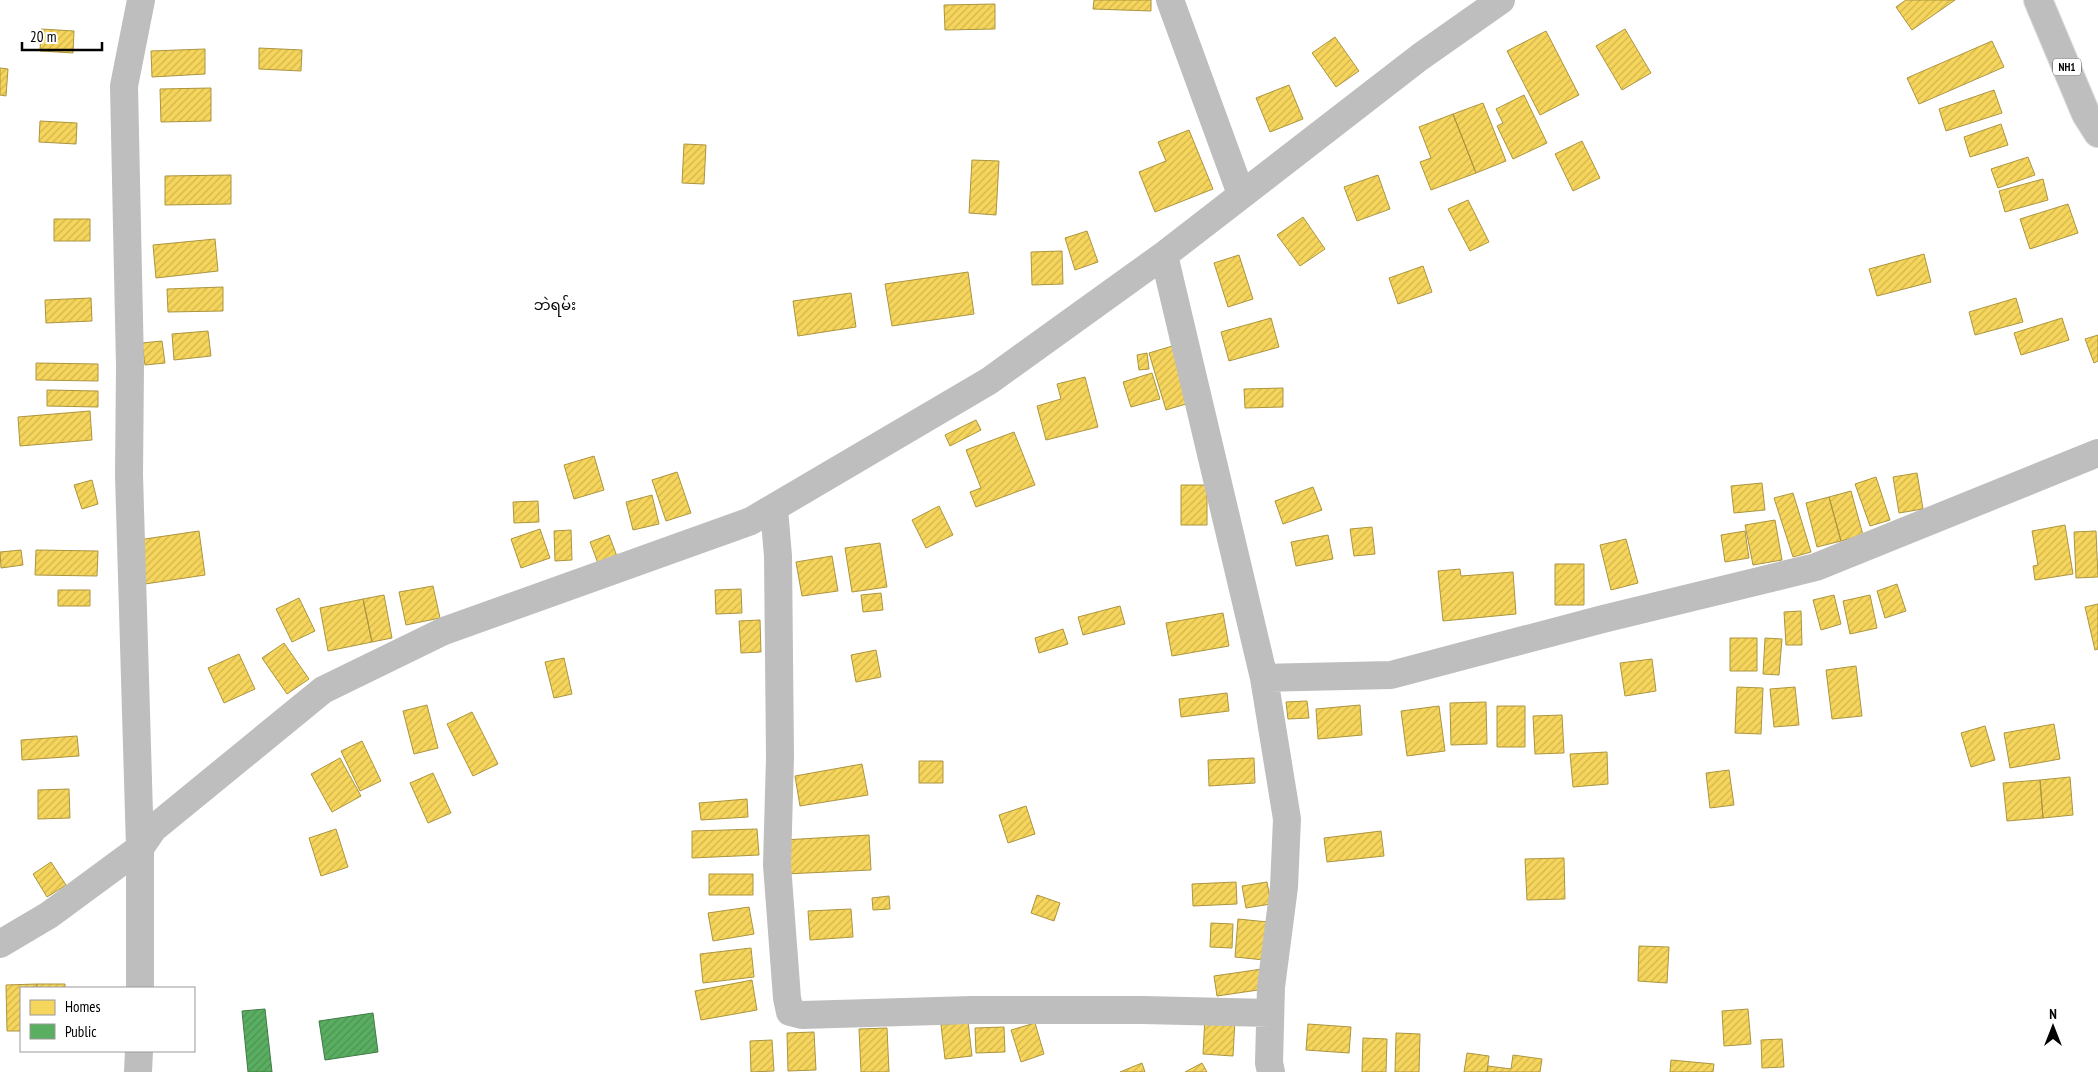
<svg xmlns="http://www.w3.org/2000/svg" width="2098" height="1072" viewBox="0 0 2098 1072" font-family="'PT Sans Narrow','Noto Sans Myanmar',sans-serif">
<defs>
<pattern id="homes-hatch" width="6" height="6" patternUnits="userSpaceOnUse" patternTransform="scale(1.25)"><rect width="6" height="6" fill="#f6d55c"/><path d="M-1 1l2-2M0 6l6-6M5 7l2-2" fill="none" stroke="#d1b54e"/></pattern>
<pattern id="public-hatch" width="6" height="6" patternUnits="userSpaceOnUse" patternTransform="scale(1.25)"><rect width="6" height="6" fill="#5aae61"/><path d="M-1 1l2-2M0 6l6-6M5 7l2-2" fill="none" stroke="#4c9452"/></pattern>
</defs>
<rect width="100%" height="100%" fill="#fff"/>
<path fill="url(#homes-hatch)" stroke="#ac9540" d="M1094,0H1151V11L1093,9Z
M1906,0H1955L1912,30L1896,7Z
M995,4V29L945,30L944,5Z
M41,29L74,31L73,53L40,51Z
M1625,29L1651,73L1622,90L1596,46Z
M1546,31L1579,95L1540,115L1507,51Z
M1335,37L1359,71L1336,87L1312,53Z
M1992,41L2004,67L1919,104L1907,78Z
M259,48L302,50L301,71L259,69Z
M205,49V74L152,77L151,51Z
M0,68L8,69L6,96L0,95Z
M1289,85L1303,119L1270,132L1256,98Z
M211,88V121L161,122L160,89Z
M1994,90L2002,113L1946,131L1939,109Z
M1524,95L1547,143L1513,159L1497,126L1503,123L1496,109Z
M1483,103L1506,161L1476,173L1453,114Z
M1453,114L1476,173L1431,190L1420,162L1431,158L1419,127Z
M40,121L77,123L76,144L39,142Z
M2001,124L2008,145L1970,157L1964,137Z
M1189,130L1213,189L1155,212L1139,172L1166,161L1158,142Z
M1582,141L1600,178L1573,191L1555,154Z
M684,144L706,145L704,184L682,183Z
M2028,157L2035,175L1998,188L1991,169Z
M972,160L999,161L996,215L969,213Z
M231,175V204L165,205V176Z
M1378,175L1390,209L1357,221L1344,187Z
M2043,179L2048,200L2005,212L1999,191Z
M1468,200L1489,242L1470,251L1448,209Z
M2068,204L2078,233L2030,249L2020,219Z
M1303,217L1325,249L1300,266L1277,235Z
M54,219H90V241H54Z
M1087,231L1098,262L1075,270L1065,238Z
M215,239L218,271L156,278L153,245Z
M1062,251L1063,284L1032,285L1031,252Z
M1924,254L1931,282L1877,296L1869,269Z
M1239,255L1253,299L1228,307L1214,263Z
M1423,266L1432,292L1398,304L1389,278Z
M968,272L974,314L892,326L885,284Z
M223,287V311L168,312L167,289Z
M851,293L856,327L798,336L793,301Z
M91,298L92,321L46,323L45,300Z
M2016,298L2023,322L1975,335L1969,312Z
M1271,318L1279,347L1229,361L1221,332Z
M2062,318L2069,340L2021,355L2014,333Z
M208,331L211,356L174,360L172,334Z
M2098,335V361L2094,363L2085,339Z
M162,341L165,363L145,365L142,343Z
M1179,344L1196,401L1166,410L1149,353Z
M1147,353L1149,369L1139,370L1137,355Z
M36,363L98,364V381L36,380Z
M1152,373L1160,399L1131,407L1123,382Z
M1085,377L1098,427L1046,440L1037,406L1061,399L1057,384Z
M1283,388V407L1245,408L1244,389Z
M47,390L98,391V407L47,406Z
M90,411L92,440L20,446L18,417Z
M976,420L981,430L950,446L945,435Z
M1014,432L1035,485L976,507L970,492L981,488L966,450Z
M594,456L604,490L574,499L564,465Z
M677,472L691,513L666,521L652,480Z
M1917,473L1923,509L1899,513L1893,477Z
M1876,477L1890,520L1870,526L1855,484Z
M92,480L98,504L82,509L74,485Z
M1762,483L1765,510L1734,513L1731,486Z
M1181,485H1207V525H1181Z
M1313,487L1322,510L1283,524L1275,501Z
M1851,491L1863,535L1841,541L1829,497Z
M1793,493L1811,552L1793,557L1774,498Z
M652,495L659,524L633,530L626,502Z
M1829,497L1841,541L1817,547L1806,503Z
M538,501L539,522L514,523L513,502Z
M939,506L953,535L926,548L912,520Z
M1775,520L1782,560L1753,565L1745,525Z
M2065,525L2073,574L2035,580L2033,566L2038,565L2032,531Z
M1372,527L1375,554L1354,556L1350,529Z
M540,529L550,558L521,568L511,539Z
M571,530L572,560L555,561L554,531Z
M199,531L205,575L145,584L138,540Z
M1745,531L1749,558L1725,562L1721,535Z
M2096,531L2098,577L2076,578L2074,532Z
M609,535L618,559L599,566L590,542Z
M1328,535L1333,559L1296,566L1291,542Z
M1626,539L1638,583L1611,590L1600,545Z
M880,543L887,587L852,592L845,548Z
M21,550L23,565L1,568L0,552Z
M36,550L98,551L97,576L35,575Z
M832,556L838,591L802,596L796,562Z
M1555,564H1584V605H1555Z
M1460,569L1461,576L1513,572L1516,614L1443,621L1438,571Z
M1897,584L1906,611L1885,618L1877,591Z
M433,586L440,618L406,625L399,592Z
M741,589L742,613L716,614L715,590Z
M58,590H90V606H58Z
M881,593L883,610L863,612L861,595Z
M384,595L392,638L372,642L363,599Z
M1834,595L1841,624L1821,630L1813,600Z
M1870,595L1877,628L1850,634L1843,601Z
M299,598L315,631L292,642L276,609Z
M363,599L372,642L328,651L320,608Z
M2098,604V649L2095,650L2085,607Z
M1120,606L1125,624L1083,635L1078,617Z
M1801,611L1802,645H1786L1784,612Z
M1223,613L1229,646L1172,656L1166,623Z
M760,620L761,652L741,653L739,621Z
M1063,629L1068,644L1039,653L1035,638Z
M1730,638H1757V671H1730Z
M1765,638L1782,639L1779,675L1763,674Z
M284,643L309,679L287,694L262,658Z
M876,650L881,677L856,682L851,655Z
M239,654L255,689L224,703L208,668Z
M564,658L572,694L554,698L545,662Z
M1652,659L1656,691L1625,696L1620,663Z
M1856,666L1862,716L1832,719L1826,670Z
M1737,687L1763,688L1761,734L1735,733Z
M1795,687L1799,725L1774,727L1770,689Z
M1227,693L1229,711L1181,717L1179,699Z
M1307,701L1309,718L1288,719L1286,702Z
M1486,702L1487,744L1451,745L1450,703Z
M427,705L438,748L414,754L403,711Z
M1360,705L1362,735L1318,739L1316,709Z
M1439,706L1445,751L1407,756L1401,711Z
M1497,706H1525V747H1497Z
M472,712L498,764L473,776L447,724Z
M1562,715L1564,753L1535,754L1533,716Z
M2054,724L2060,759L2010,768L2004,733Z
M1985,726L1995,760L1971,767L1961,733Z
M77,736L79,756L22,760L21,740Z
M362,741L381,781L360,791L341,751Z
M1607,752L1608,784L1573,787L1570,754Z
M340,758L361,796L332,812L311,774Z
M1254,758L1255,783L1209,786L1208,760Z
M919,761H943V783H919Z
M862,764L868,795L800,806L795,776Z
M1729,770L1734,805L1710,808L1706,773Z
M433,773L451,813L428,823L410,783Z
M2070,777L2073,815L2043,818L2040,780Z
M2040,780L2043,818L2007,821L2003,783Z
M69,789L70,818L38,819V790Z
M747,799L748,817L701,820L699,803Z
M1026,806L1035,834L1008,843L999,815Z
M336,829L348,867L321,876L309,838Z
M757,829L759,855L692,858V831Z
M1381,831L1384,856L1327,862L1324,838Z
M869,835L871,870L785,874L783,840Z
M1564,858L1565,899L1527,900L1525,859Z
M51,862L66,885L47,897L33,874Z
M709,874H753V895H709Z
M1236,882L1237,904L1193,906L1192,884Z
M1267,882L1271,904L1246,908L1242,886Z
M1037,895L1060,903L1054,921L1031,913Z
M889,896L890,909L873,910L872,898Z
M749,907L754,934L713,941L708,913Z
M851,909L853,937L810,940L808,911Z
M1238,919L1268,922L1264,960L1235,957Z
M1211,923L1233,924L1232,948L1210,947Z
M1639,946L1669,947L1667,983L1638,981Z
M751,948L754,977L703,983L700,954Z
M1262,969L1265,989L1217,996L1214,976Z
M752,980L757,1010L701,1020L695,991Z
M37,984H65V988H37Z
M37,984V988H21V1031H7L6,985Z
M1748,1009L1751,1044L1724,1046L1722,1011Z
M1205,1017L1235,1019L1233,1056L1203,1054Z
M968,1022L972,1056L945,1059L941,1025Z
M1035,1023L1044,1054L1021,1062L1011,1030Z
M1308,1024L1351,1027L1349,1053L1306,1050Z
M1004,1027L1005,1052L976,1053L975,1028Z
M887,1028L889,1072H861L859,1029Z
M814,1032L816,1070L788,1071L787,1033Z
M1396,1033L1420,1034L1419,1072H1395Z
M1363,1038L1387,1039L1386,1072H1362Z
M1782,1039L1784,1067L1762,1068L1761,1040Z
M772,1040L774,1071L751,1072L750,1041Z
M1467,1053L1489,1056L1487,1072H1464Z
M1513,1055L1542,1059L1540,1072H1487L1488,1066L1511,1069Z
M1671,1060L1714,1064L1713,1072H1670Z
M1142,1063L1145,1072H1120Z
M1202,1063L1207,1072H1185Z"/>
<path fill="url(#public-hatch)" stroke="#3f7a44" d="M265,1009L272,1072H248L242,1011Z
M373,1013L378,1052L325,1060L319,1021Z"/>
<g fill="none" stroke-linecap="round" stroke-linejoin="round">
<g stroke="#dbdbdb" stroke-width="30">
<path id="highway" d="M2038,0L2086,114L2098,133"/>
</g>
<path stroke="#bebebe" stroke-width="28" d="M1170,0L1241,194
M1164,255L1264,678L1287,819L1284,887L1271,987L1269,1063L1271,1072
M774,509L778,556L780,757L777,865L787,998L790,1012L802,1015L971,1010H1143L1270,1013
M1264,678L1391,675L1603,619L1816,567L2098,453
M0,944L49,915L140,848L153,829L323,690L444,631L751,521L989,381L1164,255L1420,57L1501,0
M140,988V848L129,475L130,366L124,86L141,0
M138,1072L139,1051"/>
<use href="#highway" stroke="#bebebe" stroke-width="28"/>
</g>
<g text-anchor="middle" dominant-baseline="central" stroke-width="5" stroke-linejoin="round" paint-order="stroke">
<rect fill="#fff" stroke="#4c4c4c" stroke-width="1" x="2053" y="58.5" width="28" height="17" rx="4"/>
<g font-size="11" font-weight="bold" fill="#000">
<text x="2067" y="67">NH1</text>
</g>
<g font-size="15" fill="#000" stroke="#fff">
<text x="555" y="304">ဘဲရမ်း</text>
</g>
</g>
<rect x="20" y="987" width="175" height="65" fill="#ffffff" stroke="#999999"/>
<rect x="30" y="1000" width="25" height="15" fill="#f6d55c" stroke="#999999"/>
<text x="65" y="1012" font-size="15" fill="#000000">Homes</text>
<rect x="30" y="1024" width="25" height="15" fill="#5aae61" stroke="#999999"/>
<text x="65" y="1037" font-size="15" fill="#000000">Public</text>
<g transform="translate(2053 1027)" stroke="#ffffff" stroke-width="4" paint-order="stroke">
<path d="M0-4L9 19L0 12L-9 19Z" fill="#000000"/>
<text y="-8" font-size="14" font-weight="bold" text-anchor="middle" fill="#000000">N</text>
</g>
<path d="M22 42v8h80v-8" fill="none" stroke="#000000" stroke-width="2.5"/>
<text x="30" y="42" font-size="15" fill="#000000" stroke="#ffffff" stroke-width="4" paint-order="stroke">20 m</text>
</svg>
